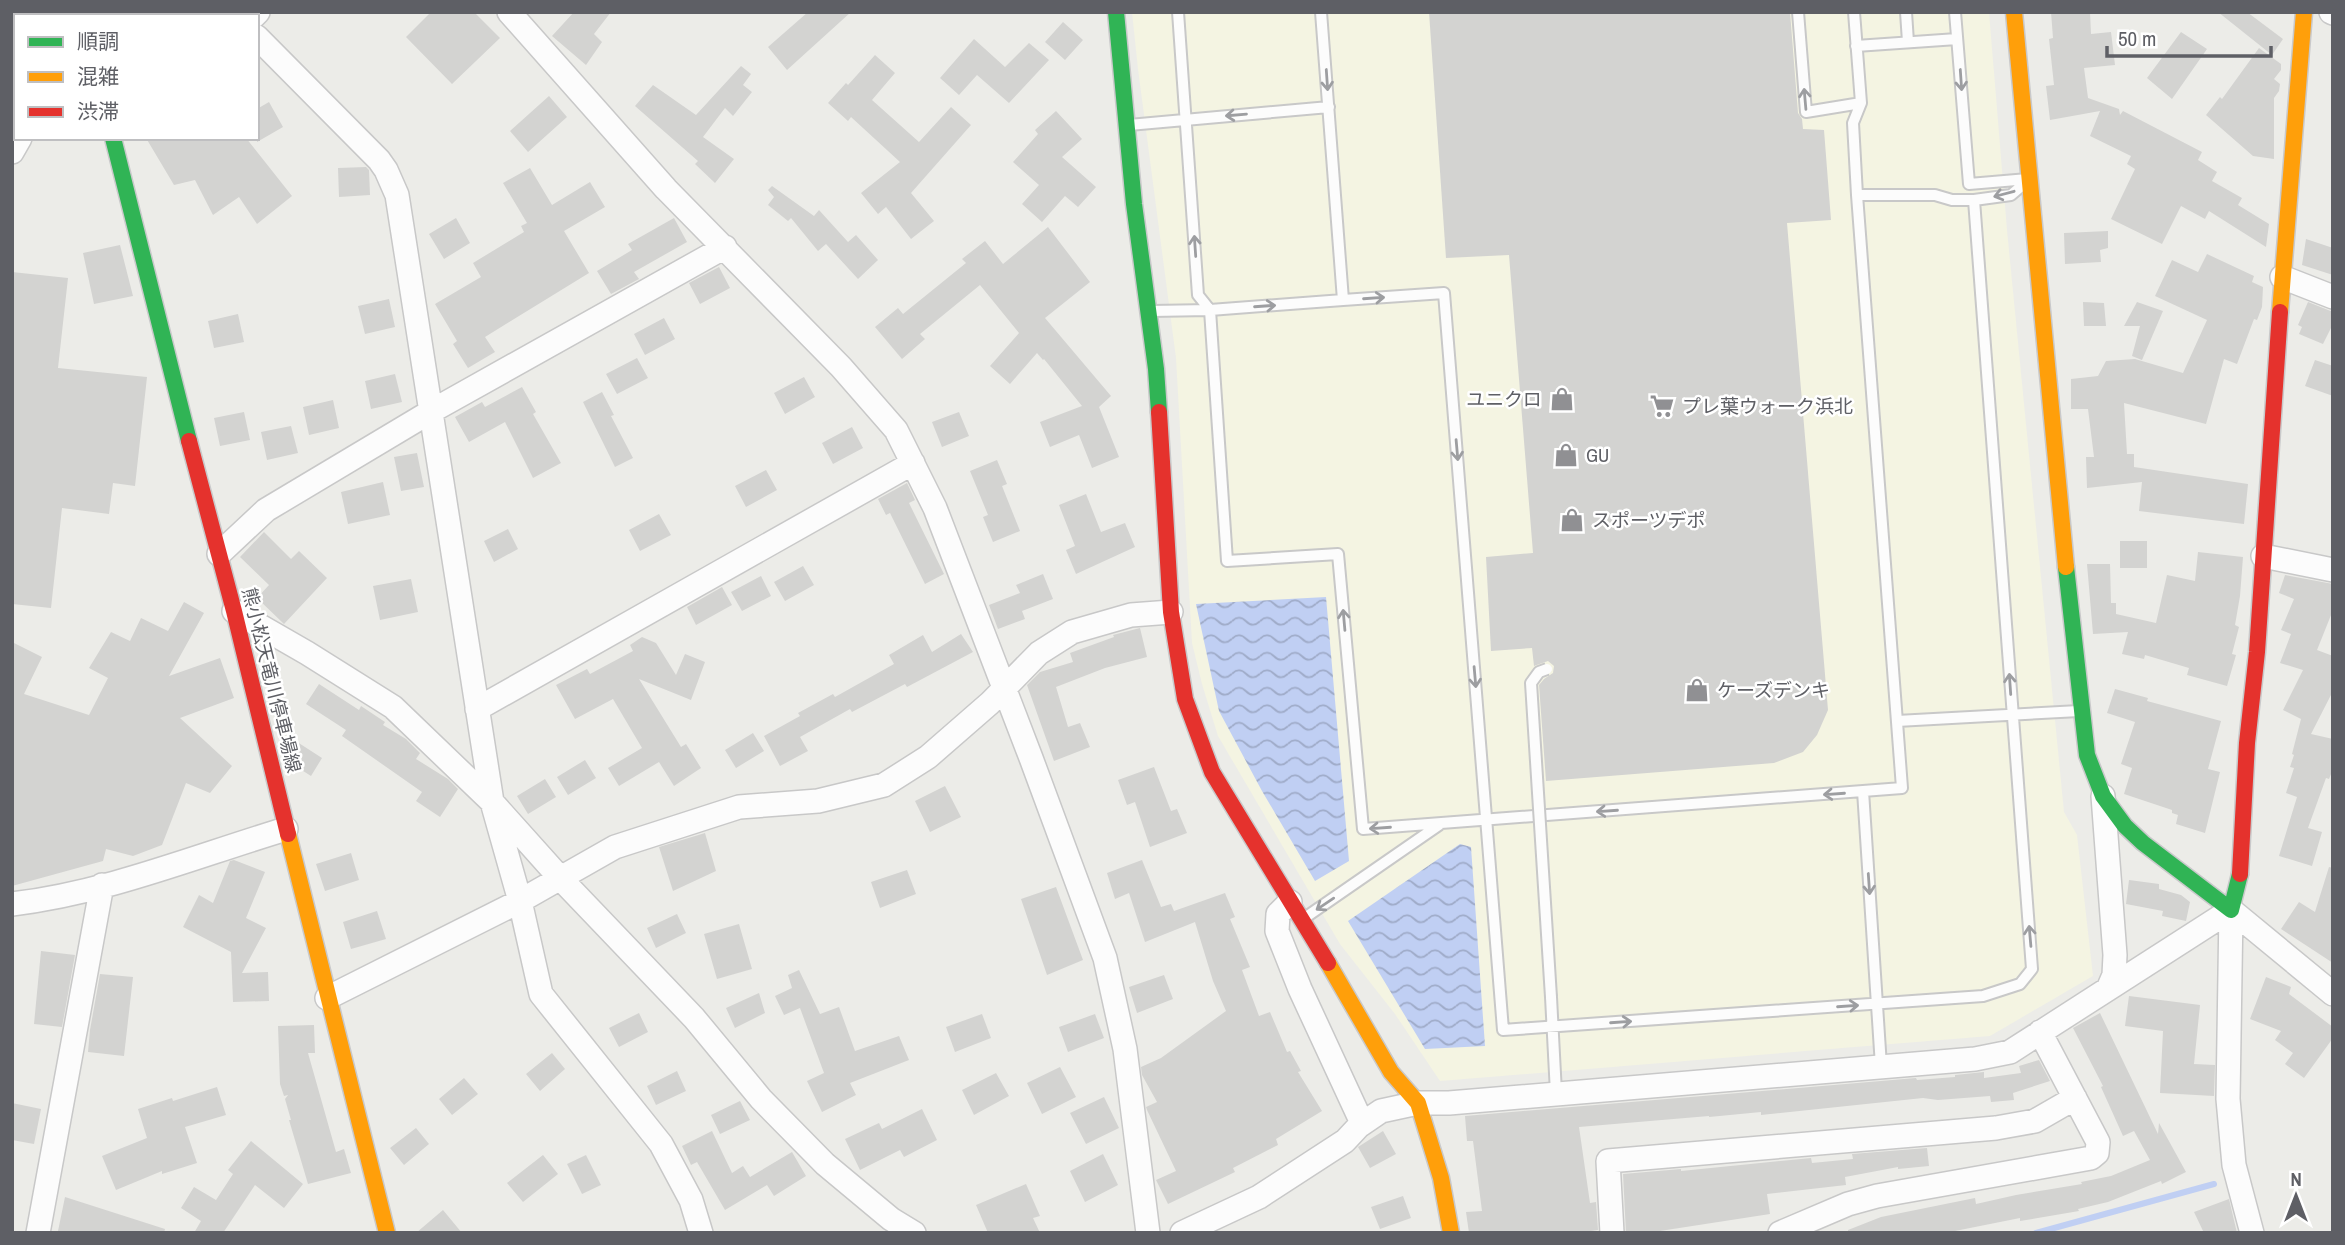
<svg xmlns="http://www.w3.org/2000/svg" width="2345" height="1245" viewBox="0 0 2345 1245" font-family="'Archivo Narrow','Noto Sans JP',sans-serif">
<defs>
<pattern id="water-waves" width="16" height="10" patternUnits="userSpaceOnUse" patternTransform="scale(1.75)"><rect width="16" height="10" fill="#c0cff3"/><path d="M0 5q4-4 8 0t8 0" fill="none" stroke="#9fabc8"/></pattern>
</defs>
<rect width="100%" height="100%" fill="#ecece8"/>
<path fill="#f4f4e2" d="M1132,12H1989L2007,230L2064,812L2077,835L2093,976L1990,1036L1440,1081L1395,1014L1340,944L1218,736L1202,684L1192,643L1176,358L1138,69Z"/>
<path fill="url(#water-waves)" d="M1326,597L1349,861L1315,881L1262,791L1219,711L1196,604Z
M1460,844L1471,847L1485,1046L1425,1049L1348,921Z"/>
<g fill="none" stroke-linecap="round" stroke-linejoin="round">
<path stroke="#c0cff3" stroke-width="6" d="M2036,1233L2214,1184"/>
<path stroke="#c0cff3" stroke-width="38" d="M12,82L16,77"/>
</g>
<path fill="#d3d3d1" d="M431,12H474L500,38L452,84L406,37Z
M574,12H611L594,34L602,42L586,65L552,36Z
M808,12H851L787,70L768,47Z
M1429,12H1790L1798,113L1802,119L1803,129L1824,130L1831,220L1787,223L1828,710L1817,735L1803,752L1774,763L1546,781L1539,685L1544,679L1553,673L1554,666L1548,661L1534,666L1532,648L1491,651L1486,557L1533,553L1509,255L1446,258Z
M2051,12H2090L2091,34L2111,32L2115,65L2084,68L2088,98L2119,109L2120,115L2123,111L2202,152L2198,160L2217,172L2212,181L2242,198L2238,205L2269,224L2266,247L2209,211L2205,219L2181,206L2162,244L2111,219L2135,169L2127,164L2131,156L2090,136L2100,111L2050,120L2046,86L2054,85L2049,39L2053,38Z
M2218,12H2247L2283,39L2272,55Z
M1063,22L1083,40L1065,60L1045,42Z
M2181,32L2207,49L2172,99L2147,78Z
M974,39L1005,67L1029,43L1049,60L1009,103L977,75L959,95L940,78Z
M2259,48L2281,64V70L2274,79L2280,84L2279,91L2274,98V159L2253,156L2206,115L2220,97L2222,99Z
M875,55L895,73L872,100L919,142L951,107L971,125L911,193L934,221L911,239L886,207L878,214L861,193L900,162L851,117L848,121L828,103L846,83L848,85Z
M741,66L751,74L743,85L752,92L733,116L725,108L703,137L734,159L715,183L695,164L698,161L635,106L653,85L696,115Z
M549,96L567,117L528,152L510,131Z
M269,102L283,127L257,142V109Z
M1056,111L1082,139L1062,157L1096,187L1078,207L1065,196L1042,222L1022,204L1039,185L1013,162L1038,134L1035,130Z
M146,138H246L292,196L257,224L239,197L213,215L195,180L174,185Z
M366,167L369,170L370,195L339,197L338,168Z
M530,168L552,205L590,182L605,207L564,231L589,273L485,337L495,352L468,368L453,344L457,341L435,304L481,277L473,263L524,232L521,226L527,223L503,183Z
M772,186L814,216L819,210L848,242L856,235L878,260L858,279L826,244L818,251L791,218L788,221L768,205L774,197L768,190Z
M456,218L470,243L444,259L429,234Z
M674,218L687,242L634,272L639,279L611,294L597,271L632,250L628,244Z
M1048,227L1090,282L1045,318L1111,396L1099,407L1119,457L1092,468L1079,435L1050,447L1040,422L1082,406L1044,359L1043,360L1037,353L1010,384L990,366L1019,333L980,285L920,334L925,339L902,359L875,327L898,308L903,314L966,263L962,259L985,241L1003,264Z
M2108,231V248L2100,250L2101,262L2065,264L2064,233Z
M2306,239L2333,248V275L2302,265Z
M120,245L133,296L94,304L83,253Z
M2207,254L2254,276L2252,282L2263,287L2262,307L2257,320L2254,319L2237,364L2224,359L2206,424L2124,403L2127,454H2134V467L2248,484L2244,524L2139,511L2142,482L2087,488L2086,457H2094L2088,409H2071V379L2098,376L2106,361L2135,359L2183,373L2207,320L2155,296L2172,260L2198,272Z
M719,267L730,288L700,304L689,283Z
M12,272L68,278L58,368L147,377L135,486L113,483L109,514L62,508L51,608L12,604Z
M389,299L395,327L365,334L358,306Z
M2083,302L2104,303L2106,326H2084Z
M2137,302L2163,311L2142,360L2132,356L2140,326H2124Z
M2308,302L2333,312V324L2323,344L2299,334L2302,327L2298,325Z
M238,314L244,342L214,348L208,321Z
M664,318L675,339L645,355L634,334Z
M637,358L648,378L617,394L606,374Z
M2315,360L2333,366V396L2305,386Z
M395,374L402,402L371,409L365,381Z
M804,377L815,397L785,414L774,393Z
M522,387L536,412L533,414L561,463L533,478L505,422L469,442L455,417L482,402L485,407Z
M602,392L614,415L611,416L633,458L615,467L583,402Z
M333,400L339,428L309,435L303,407Z
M244,412L250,440L220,446L214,418Z
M959,412L969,436L942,447L932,422Z
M291,426L298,453L267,460L261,432Z
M852,427L863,448L833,464L822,443Z
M417,453L424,487L401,491L394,457Z
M997,460L1007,484L1002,486L1020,531L993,542L983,517L988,515L970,471Z
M766,470L777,490L746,507L735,486Z
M383,482L390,515L348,524L341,492Z
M907,483L915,500L909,503L944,574L925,584L890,513L886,515L878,499Z
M1086,494L1101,532L1125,523L1135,547L1076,574L1066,550L1075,546L1059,505Z
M659,514L671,535L640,551L629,530Z
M508,529L518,549L494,562L484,541Z
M264,532L291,559L299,551L327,578L284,624L257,598L269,585L240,557Z
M2120,541H2147V568H2120Z
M2198,552L2243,557L2240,596L2235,625L2239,627L2232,654L2236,655L2227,686L2187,675L2189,668L2145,655L2144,659L2122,654L2128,632L2093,634L2087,564H2110L2111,603H2116V614L2156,623L2167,575L2195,581Z
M803,566L814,585L785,601L774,582Z
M1043,574L1053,599L1022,611L1025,619L998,629L989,605L1020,593L1016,585Z
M2285,575L2333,584V610L2317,650L2333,656V691L2311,734L2333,739V769L2329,779L2326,778L2308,828L2322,832L2312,866L2279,856L2297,797L2286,793L2294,768L2290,767L2294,755L2292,754L2301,719L2283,710L2303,670L2280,663L2291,634L2281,630L2294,599L2279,593Z
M761,576L771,596L742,611L731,592Z
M411,579L418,612L380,620L373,586Z
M722,587L732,605L696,625L687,607Z
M184,602L204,613L169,676L220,658L234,698L180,718L232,766L210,793L186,783L162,845L133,856L106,849L103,861L12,886V642L42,657L24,694L89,715L108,678L89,668L111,632L130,641L141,618L168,631Z
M1140,628L1147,657L1105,668L1056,687L1068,727L1080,723L1090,747L1054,761L1027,685L1040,672L1073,662L1070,653L1114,637L1113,635Z
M961,634L973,652L907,687L905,684L852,712L850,709L800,737L808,751L780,766L764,736L800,716L798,713L833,694L835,697L894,664L889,655L923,635L932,652Z
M642,637L656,643L676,675L685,654L705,662L691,700L639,679L681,747L686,744L701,768L674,786L659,762L619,786L608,768L642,748L613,699L575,719L556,685L587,669L590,674L633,651L630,645Z
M319,684L359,710L361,706L385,722L383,725L406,739L420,753L416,759L448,779L458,789L440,817L416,801L422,792L342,736L346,730L306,704Z
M2115,689L2148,698L2147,701L2221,721L2208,769L2220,772L2205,833L2176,824L2178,815L2172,813V810L2124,794L2132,768L2121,764L2135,722L2107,713Z
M753,733L764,751L736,768L725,750Z
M291,738L322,758L311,776L289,762L286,747Z
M585,760L596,778L568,795L557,777Z
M1154,767L1171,811L1177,809L1187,833L1150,847L1135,802L1127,805L1118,780Z
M545,779L556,797L528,814L517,796Z
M945,786L961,817L930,832L915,801Z
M705,833L716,871L673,891L659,847Z
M351,853L359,880L325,891L316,864Z
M234,860L265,872L246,918L266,928L242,973L268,972L269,1001L233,1002L231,952L183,927L199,895L213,903L230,861Z
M1142,860L1161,907L1171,904L1174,911L1225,893L1235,917L1230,919L1250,967L1242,970L1259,1016L1270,1012L1287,1052L1290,1051L1301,1071L1298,1072L1322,1111L1276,1139L1278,1145L1233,1168L1235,1172L1168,1204L1156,1180L1176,1171L1147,1110L1146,1107L1157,1102L1142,1075L1141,1067L1161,1058L1226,1011L1213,981L1195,922L1145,942L1129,893L1115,899L1107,873Z
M2329,867L2333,868V963L2281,929L2299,902L2315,912Z
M907,870L916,894L880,908L871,882Z
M2129,880L2159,884V889L2181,895L2190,902L2186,921L2162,916L2163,911L2126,904Z
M1056,887L1083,960L1047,975L1021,899Z
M377,911L386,939L351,949L343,922Z
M677,914L686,933L656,948L647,928Z
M739,924L752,969L717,979L704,934Z
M41,951L75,955L62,1027L34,1024Z
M799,970L820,1014L839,1007L855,1051L899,1036L909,1060L850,1083L856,1095L822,1112L807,1081L824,1073L800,1008L784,1015L775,996L792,988L788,975Z
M100,974L133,977L124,1056L88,1052L90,1030Z
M1164,975L1173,999L1137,1013L1129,987Z
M2266,977L2291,987L2289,994L2333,1027V1038L2304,1078L2285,1064L2293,1053L2275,1040L2281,1031L2250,1019Z
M759,993L765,1013L735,1028L726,1008Z
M2129,996L2200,1005L2194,1064L2215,1065L2214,1096L2160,1093L2163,1031L2125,1026Z
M639,1013L648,1032L619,1047L609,1028Z
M2100,1013L2158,1134L2159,1123L2186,1172L2162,1184L2161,1181L2108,1202L2078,1209L2079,1211L2020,1221V1218L1945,1233H1848V1230L1881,1217L1975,1198L1976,1204L2016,1195L2082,1184L2081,1182L2111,1176L2150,1160L2134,1131L2123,1136L2101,1087L2103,1086L2073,1028Z
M982,1014L991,1038L955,1052L946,1027Z
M1095,1014L1104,1038L1068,1052L1059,1027Z
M314,1025L315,1053H308L336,1152L344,1149L351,1173L308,1184L289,1120H291L285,1099L288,1095L284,1096L280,1084L278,1026Z
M552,1053L565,1069L540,1091L526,1074Z
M2039,1060L2050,1081L2013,1093L2014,1100L1991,1102L1990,1096L1938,1100L1923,1098L1761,1115V1112L1709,1117V1116L1579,1127L1590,1203L1596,1202L1598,1230L1577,1233H1469L1466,1212L1482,1211L1473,1141H1467L1465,1116L1916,1078L1917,1080L1955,1077V1075L1984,1072V1078L2021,1073L2019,1066Z
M1060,1067L1076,1097L1042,1114L1027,1083Z
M677,1071L686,1091L656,1105L647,1086Z
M996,1073L1009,1096L974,1115L962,1090Z
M464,1078L478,1094L452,1115L439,1099Z
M217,1087L226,1115L185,1127L197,1163L162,1174V1171L116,1190L102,1156L147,1138L138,1109L172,1098L173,1101Z
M1104,1097L1119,1128L1086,1144L1070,1113Z
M740,1101L750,1120L720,1134L711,1115Z
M12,1103L41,1109L34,1144L12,1140Z
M922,1109L937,1140L904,1157L900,1150L860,1170L845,1139L879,1123L882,1129Z
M416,1128L429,1144L404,1165L390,1148Z
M712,1131L732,1173L743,1166L750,1177L792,1152L806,1176L774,1196L767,1185L725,1210L697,1162L691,1165L682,1146Z
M1383,1131L1396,1154L1370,1168L1358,1147Z
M251,1141L303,1184L284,1208L255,1185L223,1233H194L201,1221L181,1208L194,1187L216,1200L233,1174L228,1170Z
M1927,1148L1929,1166L1898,1169V1167L1845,1177L1846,1185L1767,1194L1770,1214L1647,1233H1626L1623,1174L1681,1169V1171L1811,1158L1812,1163L1853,1159L1852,1154Z
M1103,1154L1118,1185L1085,1202L1070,1171Z
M543,1155L558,1174L523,1202L507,1183Z
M586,1155L601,1185L582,1194L567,1164Z
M1026,1184L1040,1216L1033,1218L1040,1233H988L976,1205Z
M1403,1196L1411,1218L1380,1229L1371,1207Z
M65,1197L165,1229L164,1233L58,1231Z
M2229,1199L2237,1233H2204L2194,1212Z
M443,1210L462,1233H416Z"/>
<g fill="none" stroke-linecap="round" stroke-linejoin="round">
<g stroke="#c8c8c8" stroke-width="14">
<path id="lane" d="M1178,12L1198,295L1210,310L1227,561L1338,554L1363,829L1902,788L1857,195H1935L1952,200H1974L2032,969L2020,984L1983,996L1503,1030L1444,293L1343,300L1321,12
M1798,12L1806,112L1861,103
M1854,12L1861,103L1853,123L1857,195
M1906,12L1908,42
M1955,12L1969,184L2028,179
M1856,46L1957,39
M1129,125L1329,107
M1974,200L2011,195L2025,183
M1151,311L1210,310L1343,300
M1897,721L2079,711
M1863,791L1881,1066
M1303,919L1439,825
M1551,997L1556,1093"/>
</g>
<g stroke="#c8c8c8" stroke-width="26">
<path id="street" d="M509,12L666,189L841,367L896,430L935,508L1031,758L1105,958L1125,1049L1148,1233
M2331,12L2333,13
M113,16L116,12
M254,16L258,12
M257,37L379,160L386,170L397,195L492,802L520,901L541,994L661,1144L691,1200L701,1233
M12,152L20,138
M2282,277L2333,297
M219,554L266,510L430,412L725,247
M2263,556L2333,570
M234,611L307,653L393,707L492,802L561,879L694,1018L761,1099L825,1164L891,1219L914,1233
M477,709L913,463
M1290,902L1278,914L1277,931L1300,989L1362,1123
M12,904C106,893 196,856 286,829
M2231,910L2228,1099L2234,1165L2252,1233
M2231,910L2333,994
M2108,989L2231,910
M327,998L520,901L615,847L739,807L818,801L884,785L928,757L990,703L1039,653L1072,632L1131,615L1171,612
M38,1233L102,885
M1182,1233L1259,1197L1345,1141L1359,1126L1381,1111L1418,1103H1449L1975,1059L2010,1052L2108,989L2114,975L2115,955L2103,796
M1612,1233L1608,1161L1996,1128L2035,1121L2075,1098
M1780,1233L1848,1204L1877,1196L2091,1158L2097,1153L2098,1142L2040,1032"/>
</g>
<g stroke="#c9c9ca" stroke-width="19">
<path id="fast" d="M80,12L81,16
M1116,12L1134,204L1156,369L1159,412
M113,138L189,441
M2066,567L2087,755L2103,796L2125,826L2143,843L2231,910L2240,874"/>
</g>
<g stroke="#c9c9ca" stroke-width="19">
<path id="slow" d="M2014,12L2066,567
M2280,312L2304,12
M288,834L387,1233
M1328,963L1391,1072L1418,1103L1441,1178L1451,1233"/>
</g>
<g stroke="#c9c9ca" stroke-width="19">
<path id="jam" d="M1159,412L1171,612L1185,699L1212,772L1328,963
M189,441L234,611L288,834
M2240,874L2247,743L2257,652L2280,312"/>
</g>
<use href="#lane" stroke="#fcfcfc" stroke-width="10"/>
<use href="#street" stroke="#fcfcfc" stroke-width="23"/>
<use href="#fast" stroke="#30b455" stroke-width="16"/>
<use href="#slow" stroke="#ff9f0a" stroke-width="16"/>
<use href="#jam" stroke="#e5322d" stroke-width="16"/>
<g stroke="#c8c8c8" stroke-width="14" stroke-linecap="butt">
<path id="lane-bridge" d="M1547,669L1539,672L1531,683L1551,997"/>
</g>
<use href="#lane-bridge" stroke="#fcfcfc" stroke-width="10"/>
</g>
<defs><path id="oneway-shaft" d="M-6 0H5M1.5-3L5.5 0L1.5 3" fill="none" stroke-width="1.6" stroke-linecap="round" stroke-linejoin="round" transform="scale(1.75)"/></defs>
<g stroke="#9d9ea1">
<use href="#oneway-shaft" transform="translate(1327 80) rotate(86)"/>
<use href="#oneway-shaft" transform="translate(1961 80) rotate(86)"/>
<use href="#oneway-shaft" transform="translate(1805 99) rotate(-95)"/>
<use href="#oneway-shaft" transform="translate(1236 115) rotate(175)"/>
<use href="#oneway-shaft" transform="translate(2004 194) rotate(165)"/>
<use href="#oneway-shaft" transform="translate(1195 246) rotate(-94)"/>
<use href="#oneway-shaft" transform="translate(1374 298) rotate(-4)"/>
<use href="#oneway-shaft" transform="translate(1265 306) rotate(-4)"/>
<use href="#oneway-shaft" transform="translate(1457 450) rotate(85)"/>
<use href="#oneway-shaft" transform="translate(1344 620) rotate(-95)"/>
<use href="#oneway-shaft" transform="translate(1475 677) rotate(85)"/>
<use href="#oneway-shaft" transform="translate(2010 684) rotate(-94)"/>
<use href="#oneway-shaft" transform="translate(1834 794) rotate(176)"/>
<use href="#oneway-shaft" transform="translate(1607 811) rotate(176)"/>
<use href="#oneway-shaft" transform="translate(1380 828) rotate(176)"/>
<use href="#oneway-shaft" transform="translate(1869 884) rotate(86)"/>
<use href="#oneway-shaft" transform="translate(1325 904) rotate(146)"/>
<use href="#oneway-shaft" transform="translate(2030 936) rotate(-95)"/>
<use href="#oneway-shaft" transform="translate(1848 1006) rotate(-4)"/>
<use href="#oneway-shaft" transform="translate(1621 1022) rotate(-4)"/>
</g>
<defs>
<g id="shop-bare" transform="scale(1.89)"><path d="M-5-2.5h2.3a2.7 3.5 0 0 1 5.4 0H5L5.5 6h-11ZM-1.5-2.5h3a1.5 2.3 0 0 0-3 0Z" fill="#909093" stroke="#fff" stroke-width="2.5" paint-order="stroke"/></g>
<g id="supermarket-bare" transform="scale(1.89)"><path d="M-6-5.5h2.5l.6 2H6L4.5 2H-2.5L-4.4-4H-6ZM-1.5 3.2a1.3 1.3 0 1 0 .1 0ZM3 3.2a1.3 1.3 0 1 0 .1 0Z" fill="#909093" stroke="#fff" stroke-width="2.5" paint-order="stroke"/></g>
</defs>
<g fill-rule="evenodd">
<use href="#shop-bare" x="1562" y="399"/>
<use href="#supermarket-bare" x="1662" y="406"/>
<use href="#shop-bare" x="1566" y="455"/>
<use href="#shop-bare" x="1572" y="520"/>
<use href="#shop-bare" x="1697" y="690"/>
</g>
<g text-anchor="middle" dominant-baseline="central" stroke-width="5" stroke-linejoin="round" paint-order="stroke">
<g font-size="19" fill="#5e5f65" stroke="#fff" text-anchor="start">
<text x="1542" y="399" text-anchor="end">ユニクロ</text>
<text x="1682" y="406">プレ葉ウォーク浜北</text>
<text x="1586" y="455">GU</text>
<text x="1592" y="520">スポーツデポ</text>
<text x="1717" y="690">ケーズデンキ</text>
</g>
<g font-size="19" fill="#5e5f65" stroke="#fff">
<text transform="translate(272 680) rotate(76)">熊小松天竜川停車場線</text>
</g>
</g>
<rect width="2345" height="1245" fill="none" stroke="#5e5f65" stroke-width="28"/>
<rect x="14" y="14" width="245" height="126" fill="#ffffff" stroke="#bfbfc1" stroke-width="2"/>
<rect x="28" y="37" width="35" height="10" fill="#30b455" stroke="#bfbfc1" stroke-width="2"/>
<text x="77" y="49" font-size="21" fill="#5e5f65">順調</text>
<rect x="28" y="72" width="35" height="10" fill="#ff9f0a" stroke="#bfbfc1" stroke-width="2"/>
<text x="77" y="84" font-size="21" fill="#5e5f65">混雑</text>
<rect x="28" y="107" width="35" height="10" fill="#e5322d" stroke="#bfbfc1" stroke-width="2"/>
<text x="77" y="119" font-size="21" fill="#5e5f65">渋滞</text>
<g transform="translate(2296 1196)" stroke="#ffffff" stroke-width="5" paint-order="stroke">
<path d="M0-5L12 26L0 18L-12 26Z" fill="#5e5f65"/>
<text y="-10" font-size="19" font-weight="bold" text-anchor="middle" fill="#5e5f65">N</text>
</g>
<path d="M2107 46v10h164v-10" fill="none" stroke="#5e5f65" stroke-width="3.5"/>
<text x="2118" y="46" font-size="21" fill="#5e5f65" stroke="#ffffff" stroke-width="5" paint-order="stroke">50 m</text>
</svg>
